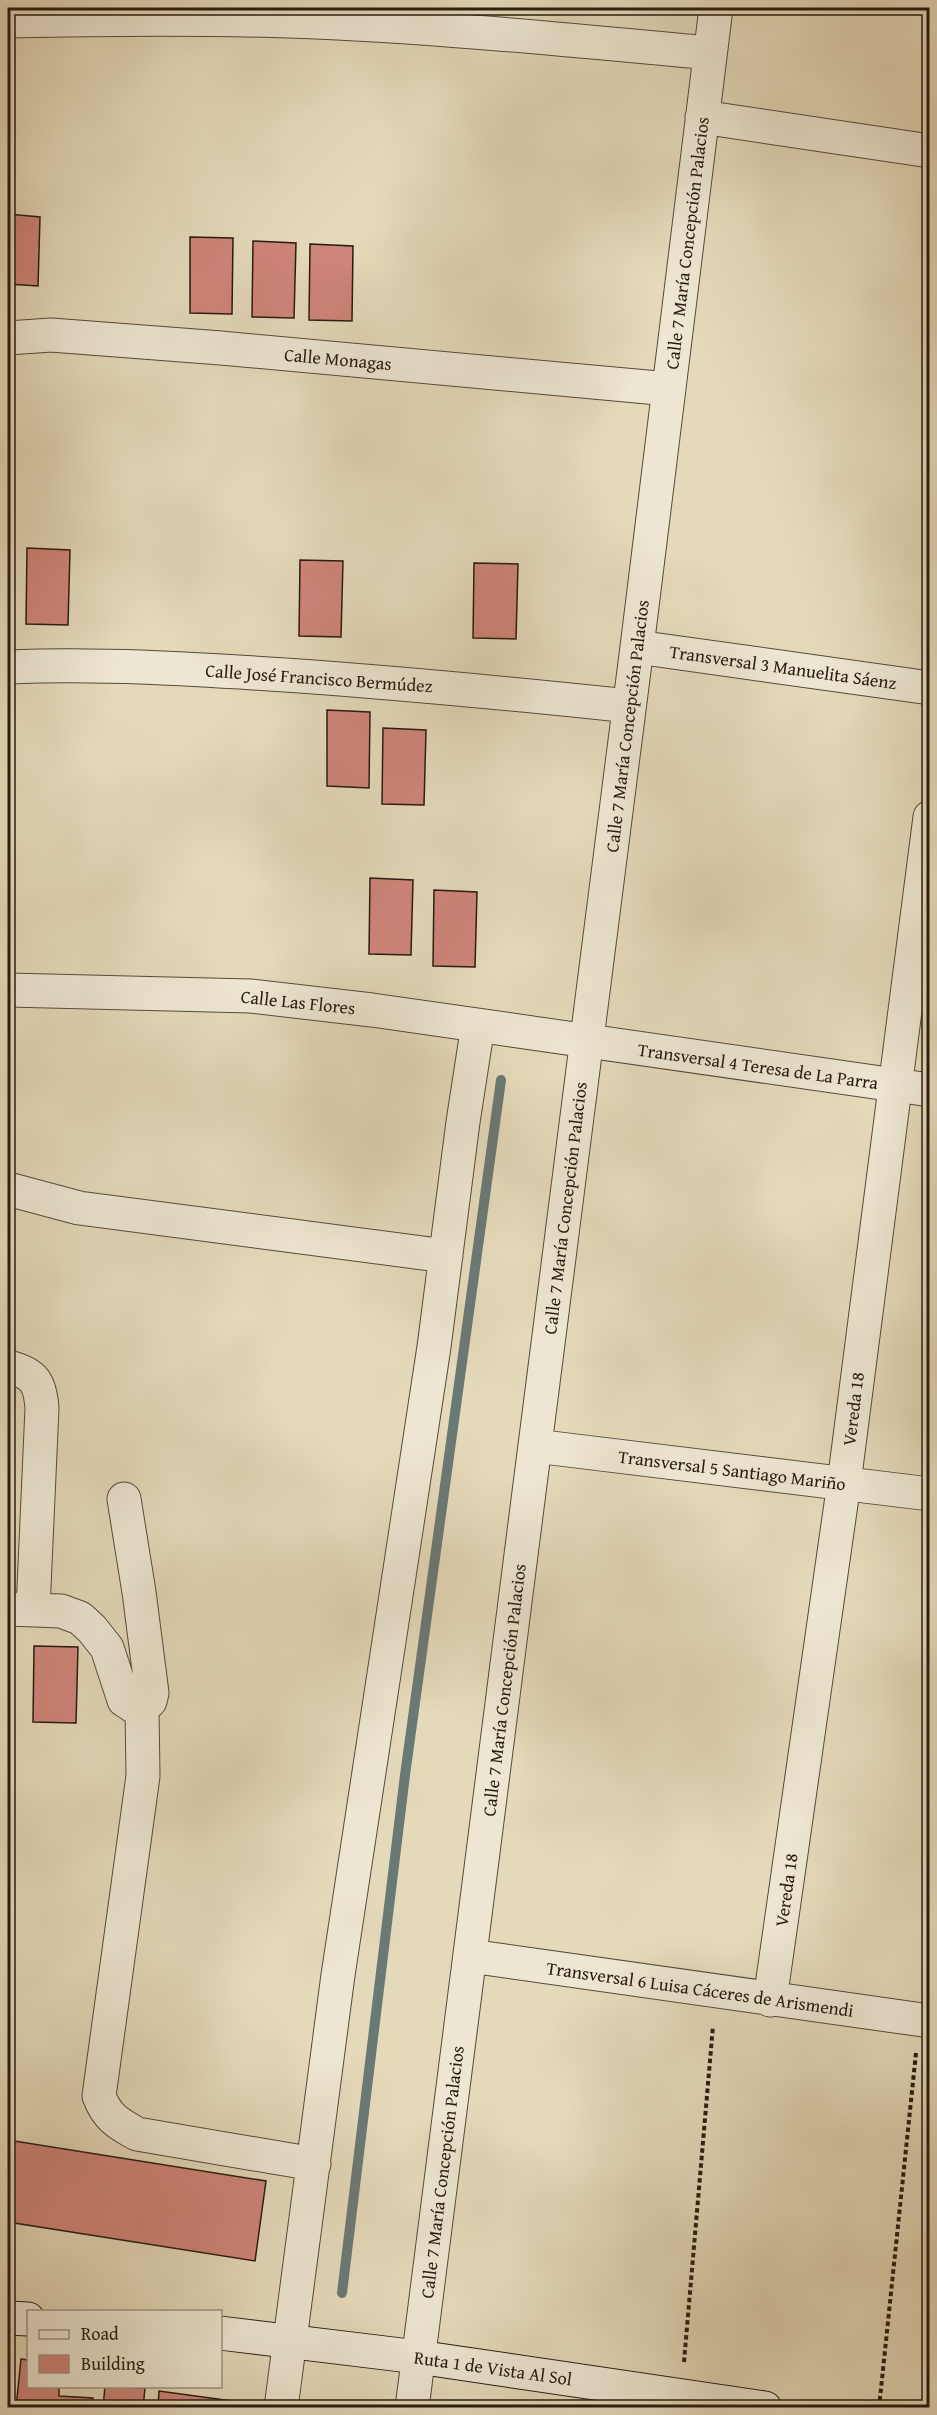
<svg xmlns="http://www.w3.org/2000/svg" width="937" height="2415" viewBox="0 0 937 2415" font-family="'Gentium Book Plus',serif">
<rect width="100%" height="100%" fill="#e4d9b9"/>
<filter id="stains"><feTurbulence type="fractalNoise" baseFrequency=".00333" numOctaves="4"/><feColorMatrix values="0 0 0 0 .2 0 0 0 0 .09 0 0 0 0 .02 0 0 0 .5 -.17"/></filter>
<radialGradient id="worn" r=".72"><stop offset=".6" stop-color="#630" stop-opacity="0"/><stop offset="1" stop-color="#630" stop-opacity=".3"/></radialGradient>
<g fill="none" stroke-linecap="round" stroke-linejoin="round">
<path stroke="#6b7976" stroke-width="10" d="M342,2293L405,1775L501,1080
M332,2408V2407"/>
</g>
<path fill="#cf8579" stroke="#271b11" stroke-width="1.5" d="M8,214L40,217L38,286L8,284Z
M190,237L233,238L232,314L190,313Z
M253,241L296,243L294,318L252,317Z
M310,244L353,246L352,321L309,320Z
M27,548L70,550L68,625L26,624Z
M300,560L343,561L341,637L299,636Z
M474,563L518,564L516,639L473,638Z
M327,710L370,712L369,788L327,786Z
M383,728L426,730L424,805L382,804Z
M370,878L413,880L411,955L369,954Z
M434,890L477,892L475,967L433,966Z
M8,1490H10L9,1566H8Z
M34,1646L78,1647L76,1723L33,1722Z
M8,2140L266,2181L255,2261L8,2222Z
M21,2359L28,2360V2386H59V2396L93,2398L91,2408H16Z
M105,2386L145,2388L143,2408H103Z
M159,2391L262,2405L261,2408H158Z"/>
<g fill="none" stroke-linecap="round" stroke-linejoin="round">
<g stroke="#564a3b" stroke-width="35">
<path id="street" d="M8,21C101,19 195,18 289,21C429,26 570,40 710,53
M702,117L930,151
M8,338L51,335L221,348L669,389
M637,647L930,688
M8,667C100,663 193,669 285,675C400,683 515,694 629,706
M8,990L250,996L372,1010L930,1090
M8,1189L79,1208L446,1256
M8,1367C34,1373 40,1382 42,1408L33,1610
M535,1446L930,1494
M8,1609L61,1611L80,1618L92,1629L107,1648L124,1700L133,1706L142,1708L150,1701L152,1693L139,1592L124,1499
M142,1708L143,1776L99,2096C107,2117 117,2123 137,2134L314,2164
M470,1956L930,2021
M770,2000L844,1483L930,817
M281,2408L338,1975L434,1347L463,1122L478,1025
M412,2408L637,647L716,8"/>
</g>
<g stroke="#271b11" stroke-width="35">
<path id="secondary" d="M8,2318L28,2319
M220,2333L418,2357L765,2408"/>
</g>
<path stroke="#271b11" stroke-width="4" stroke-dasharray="4.5 3" stroke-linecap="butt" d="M684,2362L713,2026
M879,2408L916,2053"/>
<use href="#street" stroke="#ede6d2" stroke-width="33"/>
<use href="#secondary" stroke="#ede6d2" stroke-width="33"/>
</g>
<g text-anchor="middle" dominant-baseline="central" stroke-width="6" stroke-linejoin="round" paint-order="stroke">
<g font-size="18" fill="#271b11" stroke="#ede6d2">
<text transform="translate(687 243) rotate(-83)">Calle 7 María Concepción Palacios</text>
<text transform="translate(338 359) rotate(5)">Calle Monagas</text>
<text transform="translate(783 667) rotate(8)">Transversal 3 Manuelita Sáenz</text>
<text transform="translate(319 678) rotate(4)">Calle José Francisco Bermúdez</text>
<text transform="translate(627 726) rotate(-83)">Calle 7 María Concepción Palacios</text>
<text transform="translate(298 1002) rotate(6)">Calle Las Flores</text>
<text transform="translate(758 1066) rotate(8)">Transversal 4 Teresa de La Parra</text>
<text transform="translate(565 1208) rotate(-83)">Calle 7 María Concepción Palacios</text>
<text transform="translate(853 1409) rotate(-83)">Vereda 18</text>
<text transform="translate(732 1470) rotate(7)">Transversal 5 Santiago Mariño</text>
<text transform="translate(504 1690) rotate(-83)">Calle 7 María Concepción Palacios</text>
<text transform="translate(786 1890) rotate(-82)">Vereda 18</text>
<text transform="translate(700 1989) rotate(8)">Transversal 6 Luisa Cáceres de Arismendi</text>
<text transform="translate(442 2172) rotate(-83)">Calle 7 María Concepción Palacios</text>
<text transform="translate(493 2368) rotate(8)">Ruta 1 de Vista Al Sol</text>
</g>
</g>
<rect width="937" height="2415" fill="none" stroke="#e4d9b9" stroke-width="30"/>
<rect x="9" y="9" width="919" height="2397" fill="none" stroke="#271b11" stroke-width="3"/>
<rect x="15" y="15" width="907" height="2385" fill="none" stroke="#271b11" stroke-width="1.5"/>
<rect x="27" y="2310" width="195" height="78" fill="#ede6d2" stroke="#9e9585" stroke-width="1.5"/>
<rect x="39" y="2330" width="30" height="9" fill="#ede6d2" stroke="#9e9585" stroke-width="1.5"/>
<text x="81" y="2340" font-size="18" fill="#271b11">Road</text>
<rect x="39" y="2355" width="30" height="18" fill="#cf8579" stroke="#9e9585" stroke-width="1.5"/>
<text x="81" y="2370" font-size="18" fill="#271b11">Building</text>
<rect width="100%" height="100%" filter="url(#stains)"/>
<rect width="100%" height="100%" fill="url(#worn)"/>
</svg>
